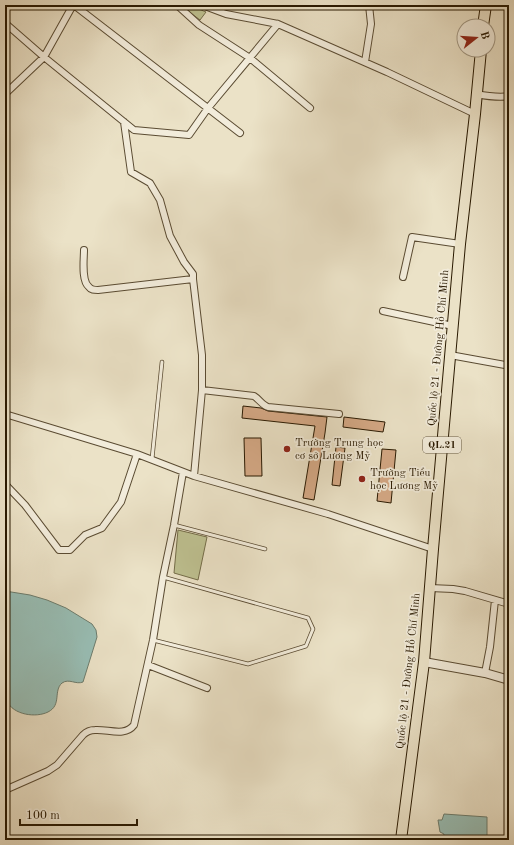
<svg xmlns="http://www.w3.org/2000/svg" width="514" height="845" viewBox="0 0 514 845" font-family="'Old Standard TT',serif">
<rect width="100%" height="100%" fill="#ebe2c7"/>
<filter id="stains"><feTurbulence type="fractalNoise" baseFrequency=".005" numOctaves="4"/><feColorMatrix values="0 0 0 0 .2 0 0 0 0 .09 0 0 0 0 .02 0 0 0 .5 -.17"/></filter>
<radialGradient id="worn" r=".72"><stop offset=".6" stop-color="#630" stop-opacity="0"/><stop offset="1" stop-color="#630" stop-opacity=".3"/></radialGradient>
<path fill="#bec191" stroke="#746d49" d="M180,5H189L206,12L200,20Z
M178,530L207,537L198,580L174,573Z"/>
<path fill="#98beb5" stroke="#6c7c6d" d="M5,591L30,595L47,600L66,608L92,624L96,630L97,637L83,682C76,685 69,678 62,683C53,691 62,705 48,712C36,718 13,715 7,701C4,693 5,675 5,665C5,640 5,616 5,591Z
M444,814L487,817V840H443L444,834L440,832L438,820H442Z"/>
<path fill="#d5a986" stroke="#291901" d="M243,406L261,408L268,411L327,417L325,433L314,500L303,498L315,426L242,418Z
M344,417L385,422L383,432L343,427Z
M244,438H261L262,476H245Z
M336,447L345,448L340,486L332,485Z
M382,449L396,450L391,503L377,501Z"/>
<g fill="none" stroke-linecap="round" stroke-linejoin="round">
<g stroke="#5a4b32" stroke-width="4.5">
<path id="service" d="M152,459L162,362
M174,525L265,549
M153,640L248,664L306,646L313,629L308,618L163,577"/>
</g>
<g stroke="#5a4b32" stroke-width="8">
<path id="minor" d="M74,5L240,133
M177,5L199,25L250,58L310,108
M202,5L226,14L278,24L387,72L475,114
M5,23L44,57L134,130L189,135L208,108L278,24
M365,62L371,24L369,5
M5,94L44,57L73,5
M476,94C487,96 498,98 509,96
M124,122L131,172L150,183L160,200L170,236L184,262L193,274V279L202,355V390L194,476
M84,250C84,259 81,281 89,287C91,290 94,290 98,290L193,279
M403,277L412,237L460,244
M383,311L453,326
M450,355L505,365L509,367
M202,390L254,396C259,399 262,405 268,407L339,414
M5,414L137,454L194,476L328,514L433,549
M5,484L25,505L59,550H70L85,535L102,528L121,502L137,454
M430,588L453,589L465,591L509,604
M148,665L207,688
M485,673L490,647L495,600
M5,790L48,771L57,765L83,735C86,732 90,730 95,730C108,729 125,737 134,725L153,640L163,577L174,525L183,472"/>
</g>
<g stroke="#5a4b32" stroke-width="10">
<path id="tertiary" d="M424,662L485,673L509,680"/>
</g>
<g stroke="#291901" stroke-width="12">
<path id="trunk" d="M483,26L486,5
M401,840L424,662L433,549L460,244L475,114L481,50"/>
</g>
<use href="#service" stroke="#f2ecdb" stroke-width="3"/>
<use href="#minor" stroke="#f2ecdb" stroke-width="6"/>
<use href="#tertiary" stroke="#f2ecdb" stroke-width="8"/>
<use href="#trunk" stroke="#ebe2c7" stroke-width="10"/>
</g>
<g fill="#8f2418" stroke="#f2ecdb" stroke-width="1.5">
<circle cx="287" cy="449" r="4"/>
<circle cx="362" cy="479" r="4"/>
</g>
<g text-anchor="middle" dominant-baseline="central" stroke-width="3.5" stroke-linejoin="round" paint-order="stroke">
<rect fill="#f2ecdb" stroke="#655842" stroke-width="1" x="423" y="437" width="38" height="16" rx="3"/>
<g font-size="10" font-weight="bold" fill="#291901">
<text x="442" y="445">QL.21</text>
</g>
<g font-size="11" fill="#291901" stroke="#f2ecdb">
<text transform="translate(439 348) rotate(-85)">Quốc lộ 21 - Đường Hồ Chí Minh</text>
<text transform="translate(409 671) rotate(-84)">Quốc lộ 21 - Đường Hồ Chí Minh</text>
</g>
<g font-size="11" fill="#291901" stroke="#f2ecdb" text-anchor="start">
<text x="295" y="443">Trường Trung học<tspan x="295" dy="13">cơ sở Lương Mỹ</tspan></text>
<text x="370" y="473">Trường Tiểu<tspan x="370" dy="13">học Lương Mỹ</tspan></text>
</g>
</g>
<rect width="514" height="845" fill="none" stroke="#ebe2c7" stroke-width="20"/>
<rect x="6" y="6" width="502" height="833" fill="none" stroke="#291901" stroke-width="2"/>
<rect x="10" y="10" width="494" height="825" fill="none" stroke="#291901"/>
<g transform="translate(476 38) rotate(73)"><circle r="19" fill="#f2ecdb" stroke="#a29884"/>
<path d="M0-3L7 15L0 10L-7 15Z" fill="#8f2418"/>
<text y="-6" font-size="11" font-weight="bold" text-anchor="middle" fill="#291901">B</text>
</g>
<path d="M20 819v6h117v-6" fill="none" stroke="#291901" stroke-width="2"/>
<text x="26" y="819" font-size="12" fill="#291901" stroke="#f2ecdb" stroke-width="3" paint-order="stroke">100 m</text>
<rect width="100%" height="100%" filter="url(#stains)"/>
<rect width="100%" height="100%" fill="url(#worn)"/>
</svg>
